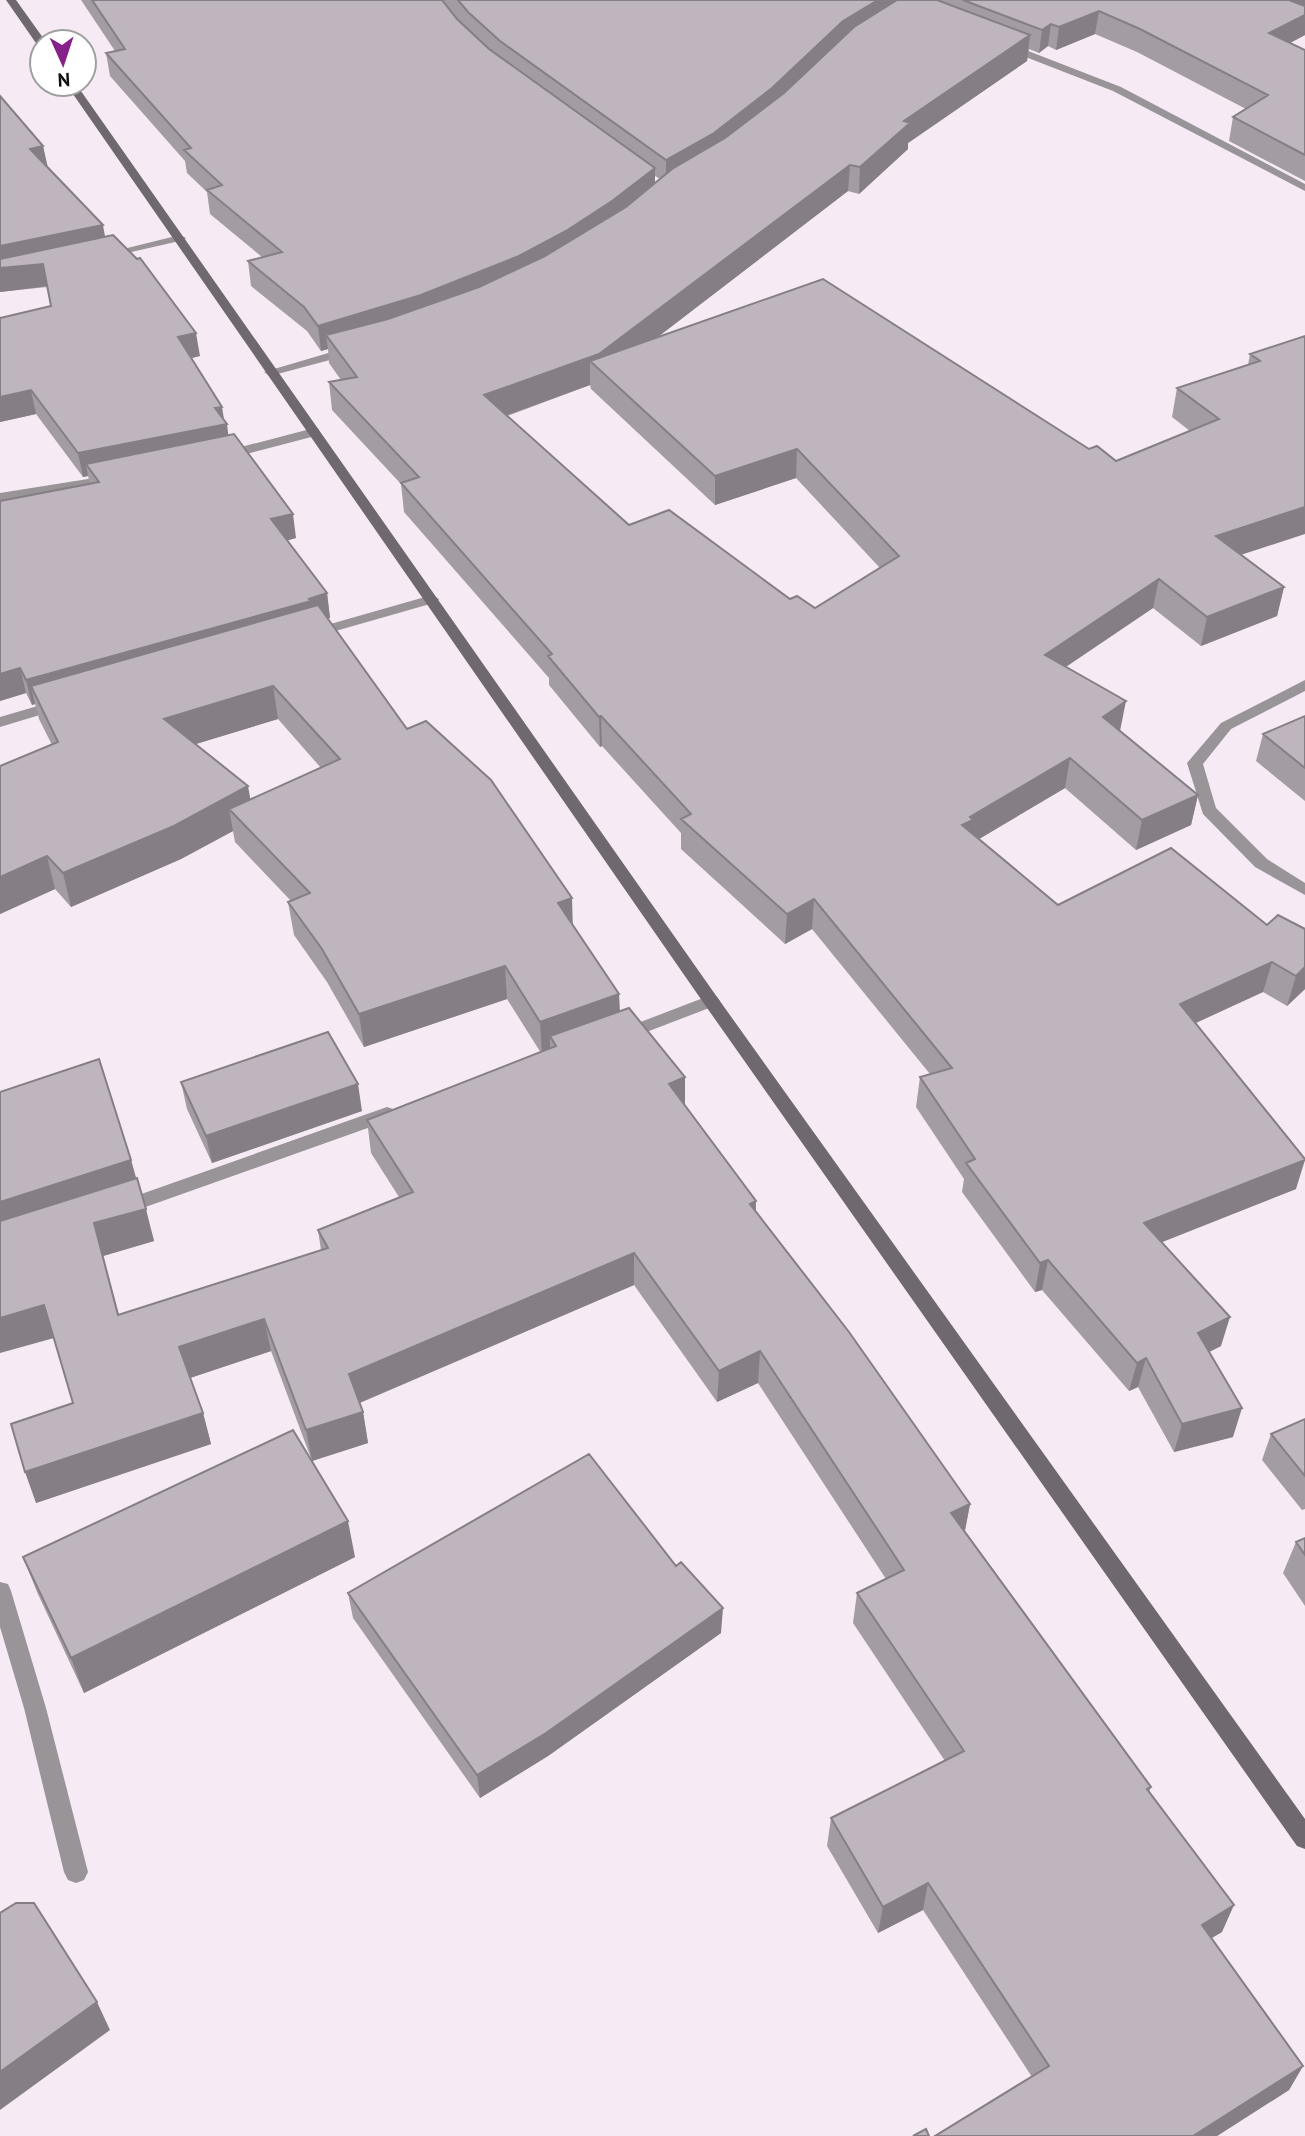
<svg xmlns="http://www.w3.org/2000/svg" width="1305" height="2136" viewBox="0 0 1305 2136" font-family="'PT Sans',sans-serif">
<rect width="100%" height="100%" fill="#f6ebf5"/>
<g fill="none" stroke-linecap="round" stroke-linejoin="round">
<path fill="#999498" fill-rule="evenodd" d="M1005,45H1013L1121,87L1305,184V191L1113,91L1005,49Z
M180,235L186,238L184,240L105,258L99,255Z
M352,346L356,347V353L270,376L264,372Z
M314,428L319,429V435L223,460L216,456L218,453Z
M113,475L120,479L118,482L0,501V493Z
M432,595L439,599L437,602L311,638L304,634L306,631Z
M1305,680V691L1231,729L1203,764L1216,808L1267,859L1305,883V895L1255,867L1203,814L1187,763L1221,723Z
M58,700L63,702L65,705L63,708L0,727V717Z
M711,995L717,997L720,1001L717,1005L623,1041L614,1035L617,1031Z
M387,1107L393,1109L396,1114L393,1119L123,1215L116,1213L114,1208L116,1203Z
M0,1582L8,1584L11,1591L46,1708L88,1872L84,1880L76,1883L68,1880L64,1872L24,1708L0,1627Z"/>
<path fill="#6f696f" fill-rule="evenodd" d="M6,0H16L46,42H42V47L38,46Z
M66,84H76L717,997L1305,1819V1849L1297,1846L705,1005Z"/>
</g>
<path fill="#a39ca3" fill-rule="evenodd" d="M81,0H442L458,21L442,0H1305V35L1290,43L1305,50V181L1229,141L1233,117L1246,109L1137,52L1095,34L1056,50L1048,46L1039,53L1029,49L1027,61L908,143V149L859,194L848,191L659,336L1089,449L1116,461L1190,431L1172,417L1177,388L1248,365L1250,354L1305,336L1241,555L1284,587L1277,616L1201,646L1153,608L1066,667L1120,731L1198,795L1191,825L1136,850L1065,788L979,839L1058,905L1267,925L1305,989L1287,1006L1263,992L1195,1023L1296,1189L1162,1242L1221,1346L1209,1352L1233,1437L1174,1452L1138,1387L1129,1391L1042,1290L1035,1292L962,1192L964,1179L916,1107L920,1077L930,1074L812,929L785,944L681,849V833L602,746L600,747L549,685V678L404,512L401,484L332,410L329,382L341,380L329,363L328,349L321,351L307,331L251,286L248,261L262,257L210,214L207,192L187,173L185,161L110,76L106,53L115,51ZM655,176L660,179L655,183ZM590,385L591,389L715,505L796,478L880,568L815,608L790,599L629,525L507,416Z
M0,96L43,146L47,167L105,236L200,356L192,358L224,421L228,436L296,538L287,540L327,593L330,618H328L407,729L573,925L619,994L620,1012L685,1105L756,1201V1212L970,1504L965,1531L1151,1787L1149,1792L1222,1932L1211,1938L1303,2066L1289,2090L1217,2136H935L1032,2077L923,1910L878,1933L827,1846L831,1818L945,1761L853,1623L857,1593L886,1579L758,1383L717,1402L634,1285L360,1403L363,1412L368,1443L312,1461L271,1351L190,1378L203,1413L211,1444L36,1503L73,1403L54,1338L131,1160L154,1241L103,1256L119,1315L321,1250L318,1230L399,1197L371,1153L367,1120L541,1053L507,999L364,1047L327,982L294,935L288,902L291,901L235,842L233,831L181,859L71,907L55,889L0,914V766L52,745L39,719L35,704L32,705L26,693L0,701L90,484L88,476L83,477L36,414L0,422L51,306L47,287L0,292ZM278,719L321,768L250,799L195,744Z
M1305,716V801L1256,761L1263,734Z
M181,1082L362,1111L212,1163L187,1109Z
M1305,1419V1509L1302,1510L1262,1460L1271,1434Z
M1305,1538V1606L1283,1573L1296,1542Z
M23,1557H355L84,1693L37,1592Z
M348,1593L721,1633L548,1756L480,1798L353,1618Z"/>
<path fill="#857f85" d="M878,0H896V10L666,184V160L843,21Z
M1289,0H1305V35L1265,56L1269,33Z
M1099,11L1095,34L1056,50L1059,27Z
M1051,24L1048,46L1039,53L1042,30Z
M1030,35L1027,61L908,143V149L859,194L860,167L904,121Z
M43,146L48,168L30,149Z
M850,165L848,191L607,376L590,361V385L485,423L484,395Z
M655,168V192L612,225L423,320L326,335L328,349L321,351L318,326Z
M103,225L107,248L43,264L48,286L0,292V246Z
M196,333L200,356L182,360L178,337Z
M31,390L36,414L0,422V397Z
M222,407L225,425L227,424L230,448L86,464L88,476L83,477L78,453Z
M797,449L796,478L715,505V476Z
M1305,507V534L1210,565L1216,536Z
M293,514L296,538L275,544L271,519Z
M1159,579L1153,608L1040,684L1045,655Z
M1284,587L1277,616L1201,646L1207,617Z
M327,593L330,618L314,623L31,686L35,704L32,705L26,680Z
M20,668L26,693L0,701V674Z
M273,686L278,719L170,752L164,719Z
M1126,701L1120,731L1103,717Z
M601,716L602,746L600,747L599,717Z
M1070,758L1065,788L969,845L962,825L970,817Z
M248,786L254,819L229,809L233,831L181,859L71,907L63,873Z
M1198,795L1191,825L1136,850L1142,820Z
M47,856L55,889L0,914V877Z
M572,898L573,931L558,903Z
M814,899L812,929L785,944L787,914Z
M1272,962L1263,992L1172,1034L1180,1004Z
M505,966L507,999L364,1047L359,1014Z
M1305,967V989L1287,1006L1296,976Z
M619,994L620,1027L556,1046L550,1036V1052L542,1055L540,1022Z
M685,1077V1110L669,1084Z
M358,1084L362,1111L212,1163L206,1136Z
M131,1160L140,1193L0,1238V1202Z
M1305,1160L1296,1189L1137,1252L1144,1223Z
M756,1201L754,1234L750,1204Z
M146,1209L154,1241L103,1256L128,1347L94,1223Z
M634,1253V1285L354,1405L349,1374Z
M1048,1260L1042,1290L1035,1292L1040,1263Z
M44,1305L54,1338L0,1353V1318Z
M1230,1317L1221,1346L1189,1362L1198,1333Z
M264,1319L271,1351L187,1379L179,1347Z
M760,1351L758,1383L717,1402L719,1371Z
M1146,1358L1138,1387L1129,1391L1137,1363Z
M1242,1408L1233,1437L1174,1452L1182,1424Z
M363,1412L368,1443L312,1461L306,1430Z
M203,1413L211,1444L36,1503L25,1472Z
M970,1504L964,1535L951,1513Z
M348,1521L355,1557L84,1693L71,1658Z
M723,1608L721,1633L548,1756L480,1798L477,1775Z
M928,1883L923,1910L878,1933L883,1907Z
M1234,1905L1222,1932L1190,1951L1202,1925Z
M97,2002L110,2030L0,2110V2072Z
M1303,2066L1289,2090L1217,2136H1193Z"/>
<path fill="#beb5be" stroke="#857f85" stroke-width="2" d="M92,0H442L457,19L489,49L655,168L612,201L566,231L519,256L421,295L318,326L304,307L248,261L282,252L207,190L222,185L184,150L191,148L106,53L125,49Z
M458,0H878L843,21L772,88L714,133L666,160L500,41L468,12Z
M897,0H937L1030,35L904,121L910,123L860,167L850,165L599,354L484,395L629,525L669,510L790,599L797,596L815,608L899,556L797,449L715,476L590,361L823,279L1089,449L1097,446L1116,461L1219,419L1177,388L1260,361L1250,354L1305,336V507L1216,536L1284,587L1207,617L1159,579L1045,655L1126,701L1103,717L1198,795L1142,820L1070,758L970,817L973,820L962,825L1058,905L1171,848L1267,925L1278,915L1305,929V967L1296,976L1272,962L1180,1004L1305,1159V1160L1144,1223L1230,1317L1198,1333L1242,1408L1182,1424L1146,1358L1137,1363L1048,1260L1040,1263L966,1163L975,1159L920,1077L952,1068L814,899L787,914L681,819L691,814L601,716L599,717L548,656L552,654L401,483L419,477L329,382L357,377L326,335L388,319L479,287L545,256L626,207L672,169L725,138L784,93L854,27Z
M963,0H1289L1305,6V15L1269,33L1305,50V155L1233,117L1268,95L1140,29L1099,11L1059,27L1051,24L1042,30Z
M0,96L43,146L30,149L103,225L0,246Z
M113,235L137,259L140,258L196,333L178,337L222,407L215,408L227,424L78,453L31,390L0,397V318L51,306L43,264L0,268V259Z
M234,434L293,514L271,519L327,593L309,599L311,601L26,680L20,668L0,674V501L99,482L86,464Z
M318,605L407,729L426,721L491,780L572,898L558,903L619,994L540,1022L505,966L359,1014L322,949L288,902L310,893L229,809L340,759L273,686L164,719L248,786L174,826L63,873L47,856L0,877V766L58,742L31,686Z
M1305,716V768L1263,734Z
M629,1008L685,1077L669,1084L756,1201L750,1204L849,1332L970,1504L951,1513L1151,1787L1147,1789L1234,1905L1202,1925L1303,2066L1193,2136H935L1049,2066L928,1883L883,1907L831,1818L964,1751L857,1593L904,1570L760,1351L719,1371L634,1253L349,1374L363,1412L306,1430L264,1319L179,1347L203,1413L25,1472L11,1424L73,1403L44,1305L0,1318V1221L137,1178L146,1209L94,1223L118,1315L328,1248L318,1230L413,1192L367,1120L556,1046L550,1036Z
M328,1032L358,1084L206,1136L181,1082Z
M99,1059L131,1160L0,1202V1091V1092Z
M1305,1419V1476L1271,1434Z
M293,1430L348,1521L71,1658L23,1557Z
M589,1454L676,1566L681,1562L723,1608L546,1733L477,1775L348,1593Z
M1305,1538V1555L1296,1542Z
M16,1903H34L97,2002L0,2072V1913Z
M926,2129L929,2136H913Z"/>
<g transform="translate(63 63) rotate(177)"><circle r="33" fill="#ffffff" stroke="#a09fa0" stroke-width="2"/>
<path d="M0-5L12 26L0 18L-12 26Z" fill="#852189"/>
<text y="-10" font-size="19" font-weight="bold" text-anchor="middle" fill="#120e12">N</text>
</g>
</svg>
